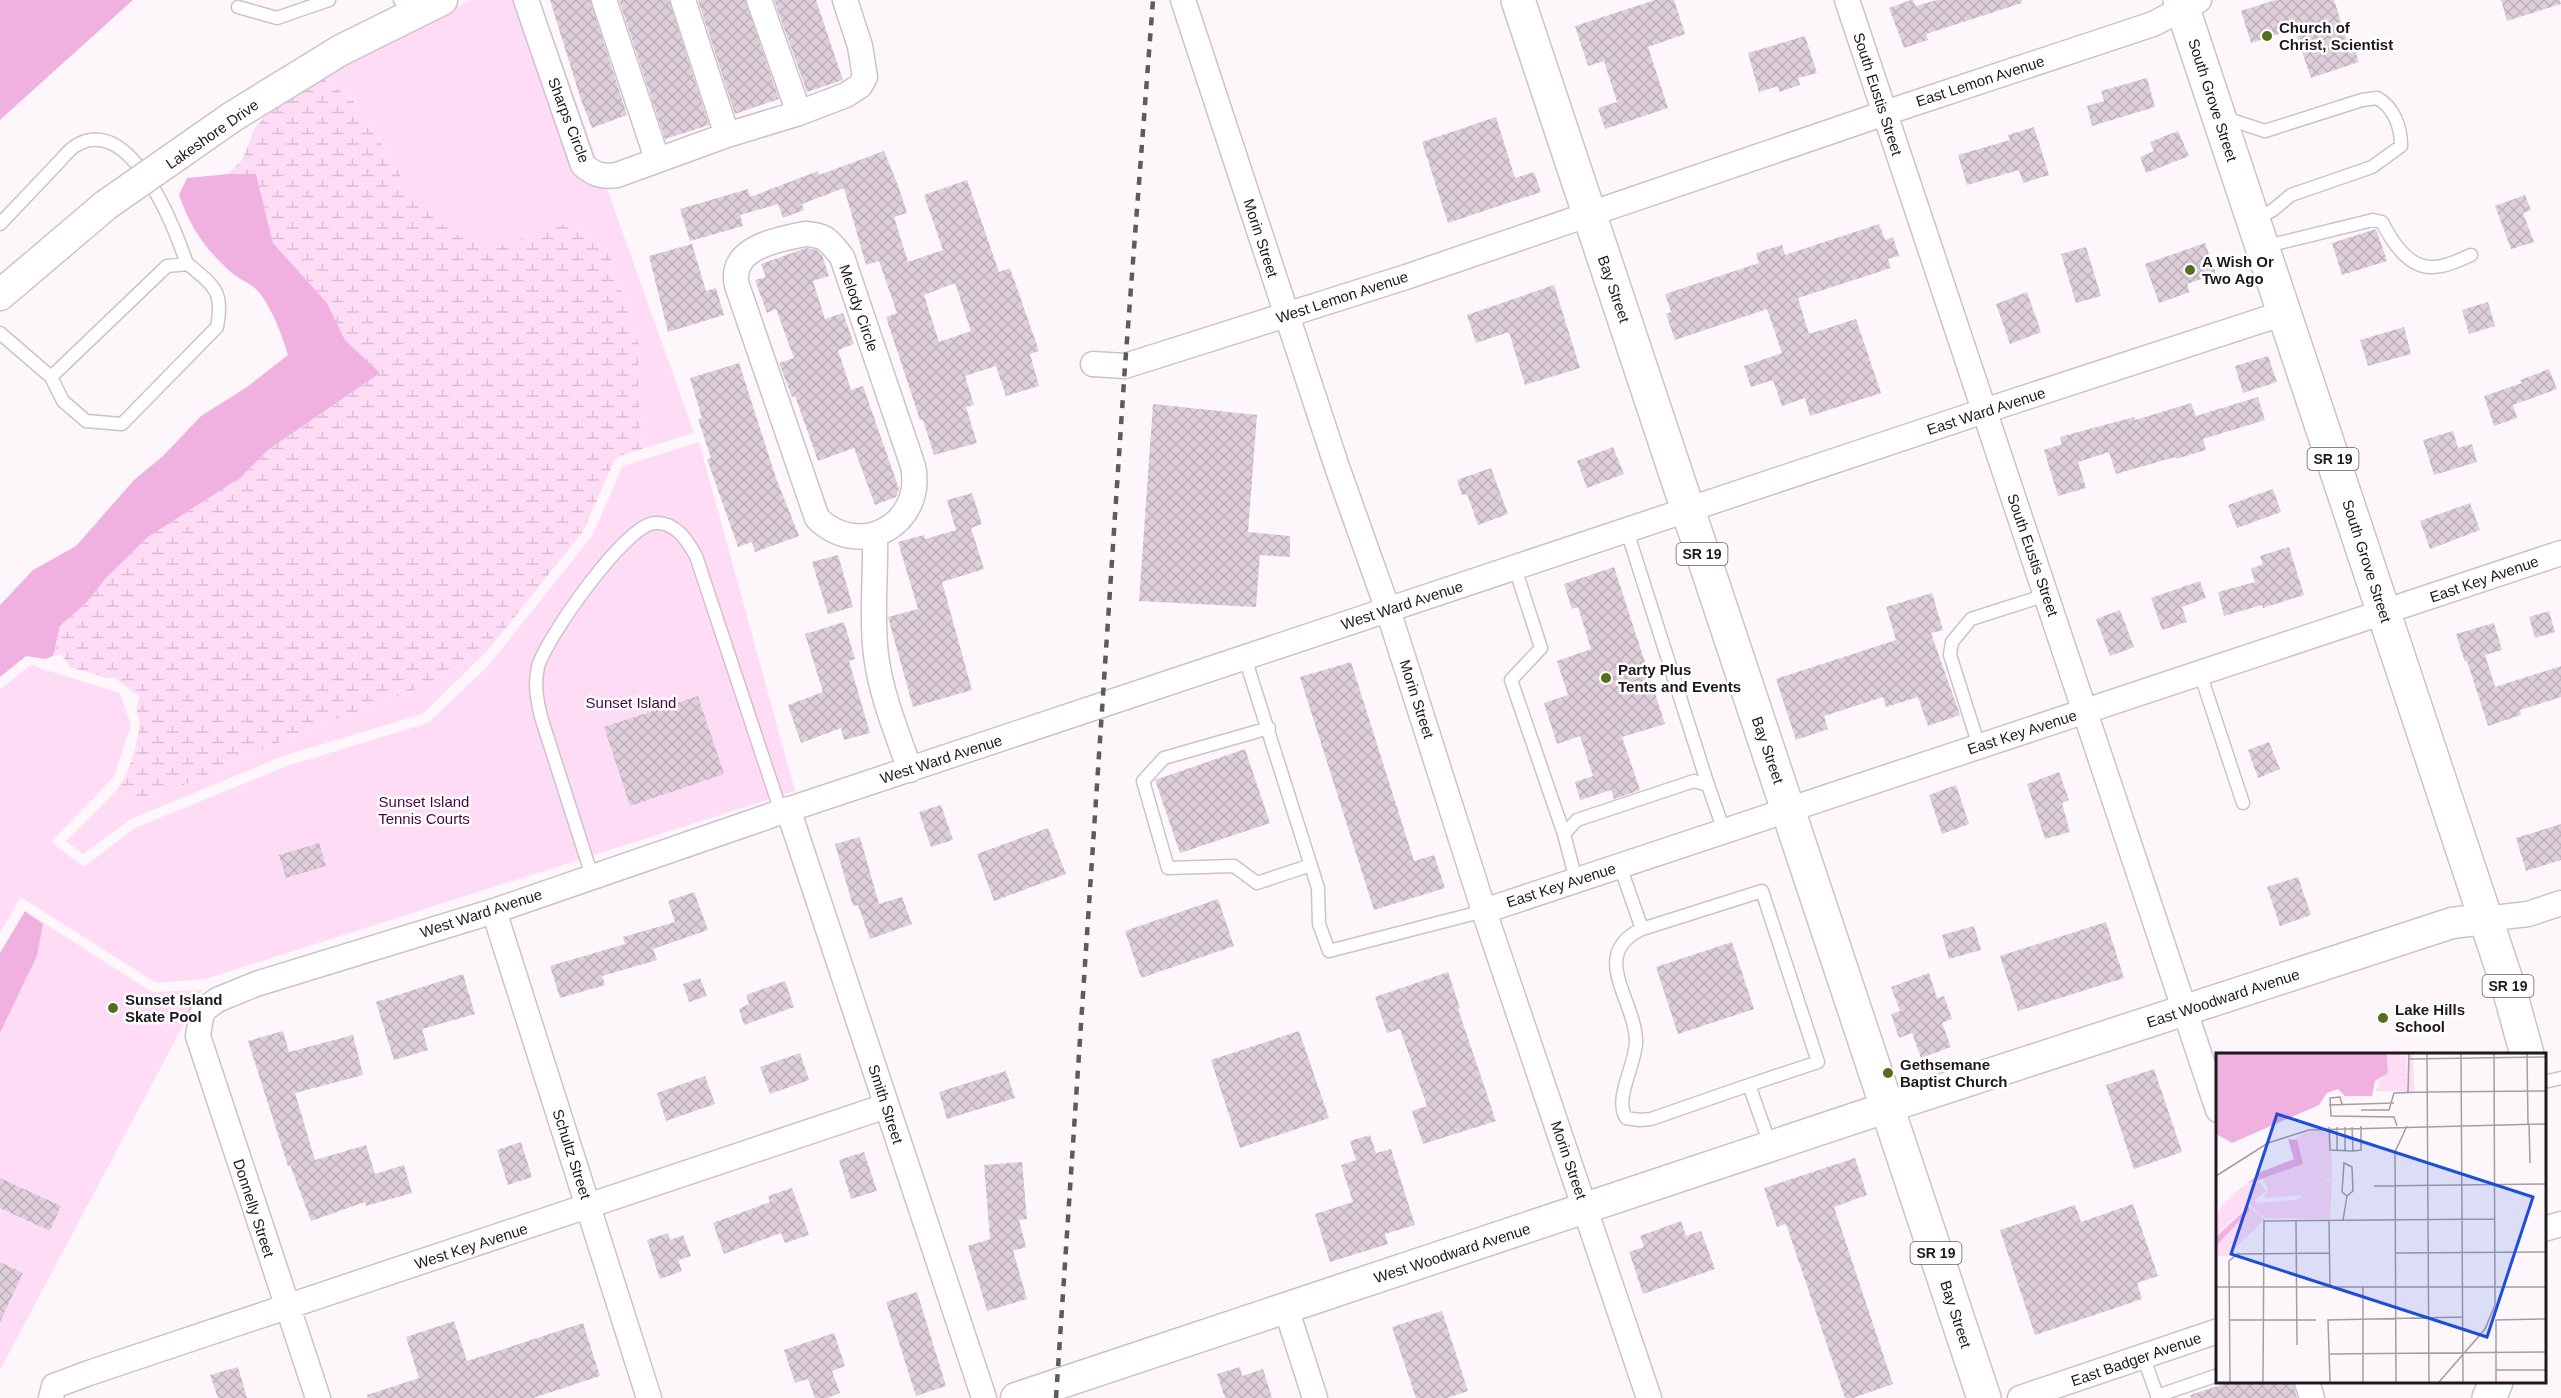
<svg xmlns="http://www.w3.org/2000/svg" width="2561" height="1398" viewBox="0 0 2561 1398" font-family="Arial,sans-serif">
<defs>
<pattern id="wetland-marsh" width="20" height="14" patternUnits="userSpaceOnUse" patternTransform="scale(1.5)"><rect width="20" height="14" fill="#ffdcf5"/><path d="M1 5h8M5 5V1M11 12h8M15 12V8" fill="none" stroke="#dabcd1"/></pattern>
<pattern id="building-cross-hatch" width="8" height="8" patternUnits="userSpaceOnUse" patternTransform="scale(1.5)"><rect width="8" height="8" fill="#decfda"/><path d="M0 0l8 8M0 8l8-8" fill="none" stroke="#beb1ba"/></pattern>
</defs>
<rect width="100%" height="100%" fill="#fdf7fc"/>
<path fill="url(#wetland-marsh)" d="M322,78L352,99L369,121L391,160L571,222L609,252L639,344L638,383L642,449L620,456L614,461L584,530L489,649L418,689L301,733L179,787L137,801L115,792C128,776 136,750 139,729C142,715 132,713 140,697L115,678H107L70,667L61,654L53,656L60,626L86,603L106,578L148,537L240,478L268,450L380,373L345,340L327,303L273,243L256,174H228L242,160L255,128L274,106Z"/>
<path fill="#ffdcf5" d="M471,0H540L694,433L642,449L638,383L639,344L609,252L571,222L491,249L464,239L440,223L412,195L369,121L353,99L322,78L347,60Z
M699,442L795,791L205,979L156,983L21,897L0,933V690L30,665L120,693L131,725L114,777L51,842L84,867L135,828L287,766L428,723L488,666L592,536L623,466Z
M489,649L423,714L283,756L131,819L83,854L66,841L115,792L137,801L179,787L301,733L418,689Z
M36,918L152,992L202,990L0,1370V1033L37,956L42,924Z"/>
<path fill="#f0b1e1" d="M0,0H133L0,120Z
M228,174H256L273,243L327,303L345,340L380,373L268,450L240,478L148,537L106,578L86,603L60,626L53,656L45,659L26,656L0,677V605L2,603L33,570L76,546L134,480L163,456L201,416L247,387L288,355C281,332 273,311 259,292C252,284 240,280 232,273C205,249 191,229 179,195L187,178Z
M25,911L43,924L37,956L0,1033V953Z"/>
<path fill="url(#building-cross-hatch)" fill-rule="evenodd" d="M550,0H590L627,115L592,128L581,100Z
M619,0H669L709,125L665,139Z
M698,0H745L779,99L735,114Z
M774,0H816L843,80L807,92Z
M1655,0H1674L1685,34L1648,47L1668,108L1605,129L1598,108L1617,102L1604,61L1588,66L1575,26Z
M1911,0H1913L1916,6L1937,0H2022V3L1926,34L1928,40L1904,48L1889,8Z
M2275,0H2334L2347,40L2351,38L2359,62L2311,78L2294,29L2251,43L2241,11Z
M2501,0H2560L2561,4L2507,21Z
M1805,36L1817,73L1798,78L1800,85L1779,92L1778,86L1759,92L1748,53Z
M2147,78L2155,107L2092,126L2087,106L2104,101L2101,91Z
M1496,117L1515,178L1534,172L1541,192L1448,223L1422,142Z
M2034,127L2049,175L2023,183L2019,170L1967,185L1958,155L2010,140L2008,135Z
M2178,131L2189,156L2146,173L2140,157L2154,151L2150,142Z
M884,151L899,188L907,213L894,217L908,262L943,250L924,195L967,180L999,272L1010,268L1039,351L1030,354L1039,386L1006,396L996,366L965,376L974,405L966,407L977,443L934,455L923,420H920L886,317L897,313L879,261L866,265L844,188L802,204L804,210L783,218L778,204L740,215L743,226L690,241L680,209L748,189L750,197L818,171L819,175ZM955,283L971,331L939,342L924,295Z
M2525,195L2531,210L2523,213L2534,242L2511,249L2495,206Z
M1879,224L1885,240L1893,237L1899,256L1888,259L1891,268L1798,298L1809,334L1856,319L1881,393L1810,416L1805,398L1782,406L1773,380L1751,387L1744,366L1782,353L1767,309L1675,340L1666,314L1671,312L1665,294L1759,263L1756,253L1782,245L1785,255Z
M2376,229L2387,261L2342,275L2332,243Z
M2205,243L2216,274L2187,284L2190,292L2159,303L2145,264Z
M692,244L706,291L716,288L724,315L668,332L649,256Z
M2086,247L2101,296L2076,303L2061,254Z
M806,248L817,250L822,255L829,276L813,281L825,319L843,313L854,344L838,350L851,390L863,386L899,489L896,497L875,505L854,448L818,461L795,396L792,397L779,363L794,358L776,309L767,313L755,280L766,277L761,264Z
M1554,285L1580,368L1525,385L1509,332L1476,343L1467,315Z
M2027,292L2041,332L2010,344L1996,304Z
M2488,302L2495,326L2469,334L2462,310Z
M2404,327L2411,354L2368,366L2360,340Z
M2268,356L2277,382L2243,393L2235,366Z
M739,363L776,478L799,536L755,552L752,542L738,547L707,459L711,458L698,419L702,418L690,378Z
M2549,369L2557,389L2513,405L2517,418L2494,426L2484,396L2522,383L2520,380Z
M2258,397L2265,420L2203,439L2206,450L2176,459L2175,457L2116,474L2109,452L2078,462L2086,488L2058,496L2044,450L2062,444L2060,437L2134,417L2135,420L2191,403L2196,416Z
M1153,404L1257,415L1248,532L1290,536V557L1260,555L1256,607L1139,601Z
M2453,431L2458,448L2472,444L2477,462L2434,475L2423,440Z
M1613,447L1624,474L1587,488L1577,461Z
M1491,468L1508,514L1478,525L1467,494L1462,495L1457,480Z
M2273,489L2281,512L2237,528L2228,505Z
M972,493L982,524L971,528L984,569L942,582L972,690L913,707L888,617L918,609L898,542L924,535L925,539L956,530L947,500Z
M2470,503L2480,530L2430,549L2420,521Z
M2289,547L2304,595L2263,608L2262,605L2224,616L2218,592L2255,582L2251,569L2263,564L2260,556Z
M838,555L853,607L828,614L812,562Z
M1614,567L1665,724L1622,737L1640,790L1614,799L1611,790L1580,800L1575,782L1593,776L1580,736L1557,744L1544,703L1568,695L1557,661L1591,649L1578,607L1572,609L1564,584Z
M2200,581L2206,598L2182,607L2187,622L2162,630L2151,598Z
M1932,593L1943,630L1931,633L1960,715L1928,726L1918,697L1886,707L1883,697L1824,716L1828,729L1796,740L1776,679L1896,640L1886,607Z
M2120,610L2134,647L2110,656L2096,619Z
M2549,611L2555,632L2535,638L2529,617Z
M844,622L855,659L849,661L870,733L844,740L841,728L801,743L788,705L823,692L805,634Z
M2494,623L2502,650L2485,655L2495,687L2561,666V697L2520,710L2521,715L2488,726L2467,661L2465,662L2456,634Z
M1351,662L1414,861L1434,855L1445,888L1374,910L1300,677Z
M698,696L724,774L630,806L604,727Z
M2269,742L2280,769L2258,778L2248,750Z
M1245,749L1270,823L1180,853L1155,780Z
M2059,772L2069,800L2062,803L2070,832L2045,839L2027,784Z
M1956,785L1969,824L1942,834L1929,795Z
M941,805L953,840L931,847L919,812Z
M2561,824V860L2526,871L2516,838Z
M1048,828L1066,874L994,901L977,854Z
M860,837L879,904L902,897L912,924L870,939L858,905L853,906L835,844Z
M319,843L326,866L286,878L279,855Z
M2298,877L2311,915L2280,926L2267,887Z
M694,892L708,930L653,949L657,960L602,976L605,985L560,998L550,966L625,944L623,937L675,922L668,901Z
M1218,899L1234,946L1141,978L1125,931Z
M2106,922L2124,978L2018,1011L2000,956Z
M1974,926L1981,950L1949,959L1942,935Z
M1732,942L1754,1009L1678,1034L1656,967Z
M1448,972L1460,1008L1458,1009L1496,1121L1423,1144L1412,1111L1427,1106L1400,1029L1387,1033L1375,997Z
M1929,973L1937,998L1944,996L1952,1019L1942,1023L1951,1047L1921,1058L1912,1033L1899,1038L1891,1014L1900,1011L1891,987Z
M463,974L475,1014L422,1029L428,1050L394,1060L376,1002Z
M700,978L707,996L689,1002L683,984Z
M785,981L794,1007L744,1025L739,1009L749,1004L746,995Z
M283,1031L289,1052L353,1035L363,1075L295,1093L315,1160L366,1145L375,1174L404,1165L412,1193L366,1206L365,1202L311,1221L290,1165L288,1166L248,1041Z
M1299,1031L1329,1118L1240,1148L1211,1060Z
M800,1053L809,1080L770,1094L760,1067Z
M2154,1069L2182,1152L2134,1169L2106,1085Z
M1006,1071L1015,1098L947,1119L939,1092Z
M705,1076L715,1104L666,1121L657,1093Z
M1370,1135L1376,1153L1391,1149L1415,1225L1385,1234L1388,1244L1330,1262L1315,1214L1353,1202L1341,1165L1356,1160L1350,1141Z
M521,1142L532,1177L508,1185L497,1150Z
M864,1152L877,1191L851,1199L839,1160Z
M1855,1158L1867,1195L1834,1207L1893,1384L1853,1398H1845L1786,1224L1777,1227L1764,1188Z
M1022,1162L1027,1219L1019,1220L1026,1247L1013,1251L1027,1299L987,1311L968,1246L990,1239L984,1165Z
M0,1178L61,1206L50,1231L0,1208Z
M792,1188L809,1235L785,1243L781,1233L724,1254L713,1223L770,1202L768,1196Z
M2133,1204L2158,1276L2137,1283L2142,1299L2035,1335L2000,1230L2075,1205L2081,1222Z
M1681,1221L1686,1236L1701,1231L1715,1269L1643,1294L1629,1252L1644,1247L1640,1236Z
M668,1233L670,1240L683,1235L691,1256L678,1260L682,1271L660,1279L647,1240Z
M0,1262L23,1273L0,1322Z
M917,1292L946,1386L916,1396L886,1302Z
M1442,1311L1468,1391L1447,1398H1416L1392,1327Z
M454,1321L467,1361L583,1323L600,1376L533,1398H368L367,1395L419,1378L406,1337Z
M834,1333L845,1366L832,1371L840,1393L827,1398H815L808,1379L795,1383L784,1350Z
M238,1367L247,1398H218L210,1375Z
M1240,1367L1242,1376L1263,1369L1272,1398H1225L1217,1374Z
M2230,1382H2293L2297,1398H2191L2190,1395Z"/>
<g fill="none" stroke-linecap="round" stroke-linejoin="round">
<g stroke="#cfc1cb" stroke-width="15">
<path id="service" d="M400,0L410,16
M238,7L277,18L329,0
M2222,117L2265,131L2362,100L2377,98C2394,107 2401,127 2401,146L2372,167L2291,195L2273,210L2254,220
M0,224C19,204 38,184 57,164C63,158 69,149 77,145C131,114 174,226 187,264
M2263,247L2373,220L2382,222C2391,240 2407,266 2430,267C2444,268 2459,260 2471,255
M0,333L51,377L63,401L86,421L122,424L217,327C224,291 214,286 188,264L167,266L51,377
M1627,531L1708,785
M1515,568L1541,648L1511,680L1564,834
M1245,658L1318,888L1319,924L1329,951L1484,911
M2200,673L2243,803
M1269,728L1164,758L1143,781L1168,868L1234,866L1257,883L1311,865
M1979,746L1950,655L1952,642L1971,619L2046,595
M1620,866L1642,929L1762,891L1818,1062L1749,1085L1771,1147
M592,876L541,717C537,700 534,684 538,667C546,638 626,524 655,523C676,522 687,540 696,556L781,812
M1576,880L1564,834L1577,820L1694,781L1708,785L1724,831
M1642,929C1587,955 1637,1001 1636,1043C1635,1066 1614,1098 1626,1118L1640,1120L1651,1119L1749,1085
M2544,1082L2561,1078
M2143,1356L2158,1398
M2157,1396L2218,1375"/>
</g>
<g stroke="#cfc1cb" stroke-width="27">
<path id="minor" d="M526,0L583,165C595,175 602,177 617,175L727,135L799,113L846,95L860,86L865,77L860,46L845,0
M604,0L657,159
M683,0L727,135
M759,0L799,113
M1183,0L1337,467L1388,610L1484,911L1649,1398
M1847,0L2218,1110
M805,234C827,235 829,241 842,257L913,466C925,525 859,560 817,518L741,297C739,291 736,285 736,279C734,246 781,239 805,234Z
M1093,364L1125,366L1406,277L1885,113L2153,24L2199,0
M875,536C876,576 871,616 876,655C881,695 897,733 910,770
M788,809L984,1398
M494,911L649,1398
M1484,911L2561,553
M2485,919L2528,914L2561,903
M2544,1229L2561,1224
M1286,1308L1315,1398
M2307,1382L2312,1398
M51,1398L54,1386L89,1373L886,1106
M318,1398L198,1036L201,1016L205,1009L217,1000L256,984L494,911L781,812L1984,411L2284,313
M2020,1398L2218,1331"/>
</g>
<g stroke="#cfc1cb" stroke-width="33">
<path id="tertiary" d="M232,117L341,50L442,0
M0,295L106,205
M1016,1398L1888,1107L2452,923L2485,919"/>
</g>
<g stroke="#cfc1cb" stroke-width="36">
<path id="primary" d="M1518,0L1984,1398
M2180,0L2509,989L2527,1054
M2489,1398L2496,1382"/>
</g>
<use href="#service" stroke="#fff" stroke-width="12"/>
<use href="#minor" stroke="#fff" stroke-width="24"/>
<use href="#tertiary" stroke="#fff" stroke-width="30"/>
<use href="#primary" stroke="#fff" stroke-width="33"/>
<path stroke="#5f5a5d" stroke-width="4.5" stroke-dasharray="8 8" stroke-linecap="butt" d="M1056,1398L1125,366L1153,0"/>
<g stroke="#cfc1cb" stroke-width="33" stroke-linecap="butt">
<path id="tertiary-bridge" d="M106,205L232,117"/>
</g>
<use href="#tertiary-bridge" stroke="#fff" stroke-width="30"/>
</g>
<g fill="#546d1f" stroke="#fff" stroke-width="2">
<circle cx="2267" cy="36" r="6"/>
<circle cx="2190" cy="270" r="6"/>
<circle cx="1606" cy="678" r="6"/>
<circle cx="113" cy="1008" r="6"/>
<circle cx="2383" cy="1018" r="6"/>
<circle cx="1888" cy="1073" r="6"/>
</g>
<g text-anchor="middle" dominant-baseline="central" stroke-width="5" stroke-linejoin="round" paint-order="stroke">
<g fill="#fff" stroke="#625e60" stroke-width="1.5">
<rect x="2307.5" y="448" width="51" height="22" rx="4.5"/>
<rect x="1676.5" y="543" width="51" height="22" rx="4.5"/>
<rect x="2482.5" y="975" width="51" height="22" rx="4.5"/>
<rect x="1910.5" y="1242" width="51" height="22" rx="4.5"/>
</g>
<g font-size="14" font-weight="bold" fill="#1e191c">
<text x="2333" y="459">SR 19</text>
<text x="1702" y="554">SR 19</text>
<text x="2508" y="986">SR 19</text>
<text x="1936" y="1253">SR 19</text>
</g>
<g font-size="15" font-weight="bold" fill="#1e191c" stroke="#fff" text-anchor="start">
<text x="2279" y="27">Church of<tspan x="2279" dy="17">Christ, Scientist</tspan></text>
<text x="2202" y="261">A Wish Or<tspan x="2202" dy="17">Two Ago</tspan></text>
<text x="1618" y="669">Party Plus<tspan x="1618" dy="17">Tents and Events</tspan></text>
<text x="125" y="999">Sunset Island<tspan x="125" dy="17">Skate Pool</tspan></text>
<text x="2395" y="1009">Lake Hills<tspan x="2395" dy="17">School</tspan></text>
<text x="1900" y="1064">Gethsemane<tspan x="1900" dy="17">Baptist Church</tspan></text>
</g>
<g font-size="15" fill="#1e191c" stroke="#fff">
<text transform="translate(1980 81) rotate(-18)">East Lemon Avenue</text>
<text transform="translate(1878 94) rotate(72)">South Eustis Street</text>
<text transform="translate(2213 100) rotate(72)">South Grove Street</text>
<text transform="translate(569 120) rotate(69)">Sharps Circle</text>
<text transform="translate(212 134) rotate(-35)">Lakeshore Drive</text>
<text transform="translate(1261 238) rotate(72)">Morin Street</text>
<text transform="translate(1614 289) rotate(71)">Bay Street</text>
<text transform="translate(1342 297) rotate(-18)">West Lemon Avenue</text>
<text transform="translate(859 308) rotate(71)">Melody Circle</text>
<text transform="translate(1986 411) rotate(-18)">East Ward Avenue</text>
<text transform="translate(2033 555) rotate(71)">South Eustis Street</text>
<text transform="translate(2367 561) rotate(72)">South Grove Street</text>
<text transform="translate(2484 579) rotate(-19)">East Key Avenue</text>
<text transform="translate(1402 605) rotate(-18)">West Ward Avenue</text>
<text transform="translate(1417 699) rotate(72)">Morin Street</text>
<text transform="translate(2022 732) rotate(-18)">East Key Avenue</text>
<text transform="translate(1768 750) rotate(71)">Bay Street</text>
<text transform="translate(941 759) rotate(-18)">West Ward Avenue</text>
<text transform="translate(1561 885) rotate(-18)">East Key Avenue</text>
<text transform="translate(481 913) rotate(-18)">West Ward Avenue</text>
<text transform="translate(2223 998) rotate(-18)">East Woodward Avenue</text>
<text transform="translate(886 1104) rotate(72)">Smith Street</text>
<text transform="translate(572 1154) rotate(72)">Schultz Street</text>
<text transform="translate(1569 1160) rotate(71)">Morin Street</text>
<text transform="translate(254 1208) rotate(72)">Donnelly Street</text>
<text transform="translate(471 1246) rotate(-18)">West Key Avenue</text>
<text transform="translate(1452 1253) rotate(-18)">West Woodward Avenue</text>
<text transform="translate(1956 1314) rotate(72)">Bay Street</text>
<text transform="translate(2136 1359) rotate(-19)">East Badger Avenue</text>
</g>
<g font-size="15" fill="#4d0142" stroke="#fff">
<text x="631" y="702">Sunset Island</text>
<text x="424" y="801">Sunset Island<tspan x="424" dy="17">Tennis Courts</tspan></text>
</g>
</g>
<g transform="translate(2216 1053)">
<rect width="330" height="330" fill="#fdf7fc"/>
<path d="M90,79L96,94L113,106L110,127L88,142L48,145L52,135L46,125L86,111L78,86Z" fill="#ffdcf5"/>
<path d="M172,1H191L190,24L172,22ZM192,1H197L198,39L160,38L163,27L170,21L190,25ZM115,76L116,127H110L113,106L99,100L90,79ZM42,128L50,138L39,147L41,150L80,147L108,128H116L114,166L49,165L33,151L0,183V162L6,152L26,134ZM34,154L49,166L11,203H0V193Z" fill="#ffdcf5"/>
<path d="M0,1H171L172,20L159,28L156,43H129L122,36L111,40L103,52L16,90L0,81ZM72,86L81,87L87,111L31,131L45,119L78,106ZM33,153V158L0,193V184Z" fill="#f0b1e1"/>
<path fill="none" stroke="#a49ea2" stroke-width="1.5" d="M211,1L213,329M245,1L247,329M311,1L312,71M192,6L330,4M192,39L193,1M211,39L330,38M126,51L124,44L114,45L115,63L178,64L181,73M113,52L178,50M145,57H173L178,40L211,39M313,71L314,110M113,74L114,97L137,98L145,97V73M121,74V98M129,74V98M136,74L137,98M128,110L136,114L137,138L131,143L126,139ZM0,123L52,90L93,77L330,71M158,133L330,131M113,167L114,234M127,167L131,143M80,168L81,292M179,200L330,199M147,233V329M0,234H330M14,267H100M279,267L330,266M280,267V329M114,301L330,299M280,317H330M14,329L13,208L21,201L113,200M47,329L48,168L279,166M114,329L112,267L246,264M180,329L179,99L191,73M223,329L269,276L279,252L278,1"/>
<path fill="#1d4ed8" fill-opacity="0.15" stroke="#1d4ed8" stroke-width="3" d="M61,61L317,144L271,284L15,201Z"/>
<rect width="330" height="330" fill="none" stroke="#1e191c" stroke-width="3"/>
</g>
</svg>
